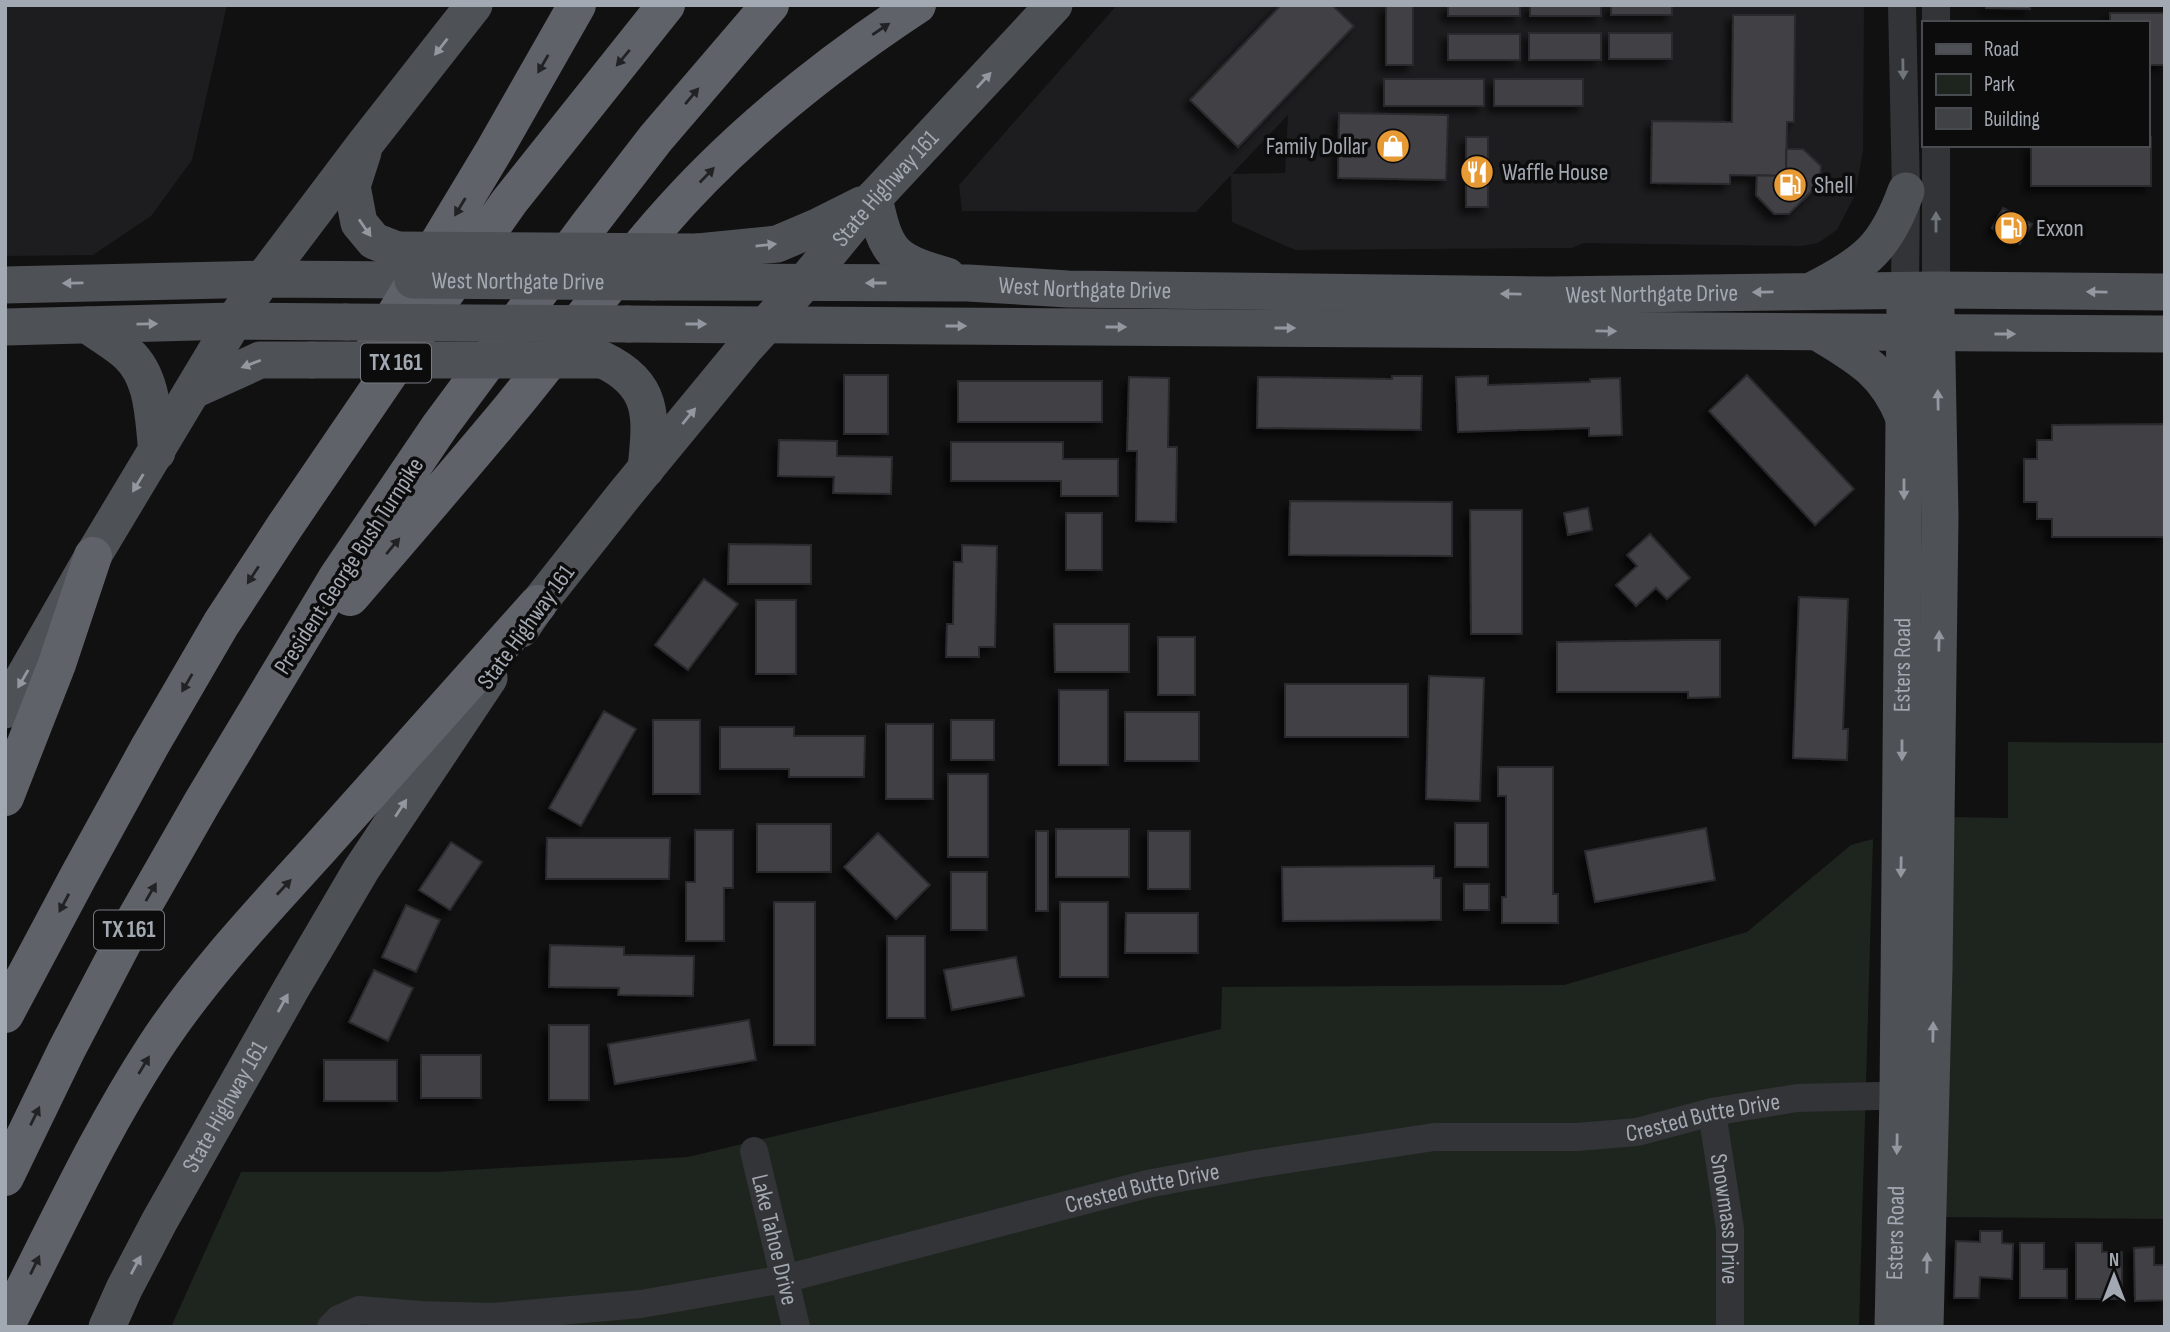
<svg xmlns="http://www.w3.org/2000/svg" width="2170" height="1332" viewBox="0 0 2170 1332" font-family="'Sofia Sans Condensed',sans-serif">
<defs>
<filter id="shadow"><feDropShadow dx="-6" dy="6" stdDeviation="3.5" flood-color="#0009"/></filter>
</defs>
<rect width="100%" height="100%" fill="#111112"/>
<path fill="#1d1d1f" fill-rule="evenodd" d="M5,5H227L192,160L151,216L93,255L5,256Z
M1117,5H1864L1863,151L1855,195L1837,230L1818,243L1801,246L1584,243L1572,248L1295,250L1232,222L1231,175L1196,212L962,211L959,185ZM1288,115L1285,173L1232,174Z"/>
<path fill="#1e251e" d="M2008,742L2165,743V1219L1942,1217L1945,817L2008,818Z
M1873,839L1859,1327H171L241,1172H435L688,1157L1221,1029L1222,987L1564,985L1747,932L1851,845Z"/>
<path fill="#404145" stroke="#2b2b2e" stroke-width="2" filter="url(#shadow)" d="M1281,5H1332L1354,26L1238,147L1190,100Z
M1386,5H1413V65H1386Z
M1448,5H1520V16H1448Z
M1530,5H1601V16H1530Z
M1611,5H1672V15H1611Z
M1986,5H2030V9L1986,8Z
M2110,13H2165V65H2147V23H2110Z
M1733,15H1795L1794,122H1787L1786,176L1730,175V184L1651,183L1652,121L1732,122Z
M1529,33H1601V60H1529Z
M1609,33H1672V59H1609Z
M1448,34H1520V60H1448Z
M1384,79H1484V106H1384Z
M1494,79H1583V106H1494Z
M1339,113L1448,115L1446,180L1338,178Z
M1466,137H1488V207H1466Z
M2147,137H2151V186H2031V145H2147Z
M1786,149H1803L1821,166L1820,183L1789,214H1774L1756,195L1757,175L1786,176Z
M2003,208L2032,224L2020,244L1992,228Z
M844,375H888V434H844Z
M1747,375L1854,489L1815,525L1709,411Z
M1392,376H1422L1421,430L1257,428L1258,377L1392,379Z
M1488,376V385L1590,382V379L1620,378L1622,435L1589,436V428L1458,432L1456,377Z
M1129,377L1169,378L1168,447H1177L1176,522L1136,521L1137,451H1127Z
M958,381H1102V422H958Z
M2165,424V537H2052V519H2037V502H2024V459H2037V440H2052V425Z
M779,440L837,441V456L892,457L891,494L833,493L834,477L778,476Z
M951,442H1063V459H1118V496H1061V481H951Z
M1290,501L1452,502V556L1289,555Z
M1588,508L1592,530L1568,535L1564,513Z
M1470,510H1522V634H1471Z
M1066,513H1102V570H1066Z
M1650,534L1690,578L1667,599L1656,588L1636,606L1616,585L1637,566L1627,555Z
M729,544L811,545V584H728Z
M962,545L997,546L995,647H979V657H946L947,624H953L954,562H962Z
M704,579L738,604L688,670L655,645Z
M1799,597L1848,599L1843,729H1848L1847,760L1793,758Z
M756,600H796V674H756Z
M1054,624H1129V672H1055Z
M1158,637H1195V695H1158Z
M1689,640H1720V697L1688,698V692H1557V642Z
M1429,676L1484,678L1480,801L1426,799Z
M1285,684H1408V737H1285Z
M1059,690H1108V765H1059Z
M604,711L636,729L581,826L549,808Z
M1125,712H1199V761H1125Z
M653,720H700V794H653Z
M951,720H994V760H951Z
M886,724H933V799H886Z
M720,727H794V736H865L864,777H789V769H720Z
M1498,767H1553V894H1558V923H1502V897H1506V796H1498Z
M948,774H988V857H948Z
M1455,823H1488V867H1455Z
M757,824H831V872H757Z
M1706,828L1715,880L1595,902L1585,851Z
M1056,829H1129V877H1056Z
M695,830H733V888H724V941H686V882H695Z
M1036,831H1048V911H1036Z
M1148,831H1190V889H1148Z
M878,833L930,885L896,919L844,867Z
M547,838H670L669,879H546Z
M451,842L482,862L450,910L419,890Z
M1434,866V878H1441V920L1283,921L1282,867Z
M951,872H987V930H951Z
M1464,884H1489V910H1464Z
M774,902H815V1045H774Z
M1060,902H1108V977H1060Z
M406,905L440,920L416,972L382,957Z
M1126,913H1198V953H1125Z
M887,936H925V1018H887Z
M550,945L624,947V955L694,956L693,996L618,995L619,988L549,987Z
M1016,957L1024,996L952,1010L944,970Z
M374,970L413,988L388,1041L349,1022Z
M749,1020L756,1060L615,1084L608,1044Z
M549,1025H589V1100H549Z
M421,1055H481V1098H421Z
M324,1060H397V1101H324Z
M1980,1231H2002V1243L2013,1244L2012,1279L1980,1277L1979,1298H1954L1956,1241L1980,1242Z
M2020,1243H2044V1269H2067V1298H2020Z
M2076,1243H2102V1252H2122V1299H2076Z
M2154,1247V1265H2165V1300L2135,1301L2134,1248Z"/>
<g fill="none" stroke-linecap="round" stroke-linejoin="round">
<g stroke="#323437" stroke-width="28">
<path d="M1902,5L1906,191L1905,291"/>
<path d="M1936,5V23"/>
<path d="M1936,145V290"/>
<path id="s1" d="M1712,1112L1730,1229V1327"/>
<path id="s2" d="M754,1151L796,1327"/>
<path id="s3" d="M331,1327L339,1319L359,1310L420,1315L492,1317L641,1304L784,1279L1147,1184L1256,1164L1434,1137H1577L1637,1132L1712,1112L1797,1098L1918,1095"/>
</g>
<g stroke="#4e5156" stroke-width="37">
<path d="M363,152L352,186L359,223L374,241L397,250"/>
<path d="M874,198C886,254 892,260 947,276"/>
<path d="M698,252L777,244L817,227L861,205"/>
<path id="s4" d="M653,282L968,283L1068,289L1550,295L1936,290L2165,292"/>
<path d="M5,285L263,279L413,280"/>
<path d="M1815,289C1866,263 1886,247 1906,191"/>
<path d="M628,324L2165,334"/>
<path d="M88,325C101,335 116,343 128,354C154,378 153,419 157,452"/>
<path d="M5,327L234,321L346,322"/>
<path d="M1819,333C1859,357 1886,372 1904,418"/>
<path d="M603,360C656,385 651,419 646,469"/>
<path d="M194,390L260,360H312"/>
<path id="s5" d="M521,629L538,604L625,494L746,347L804,283L874,198L1054,5"/>
<path d="M5,710L93,556L234,321L263,279L365,144L474,5"/>
<path id="s6" d="M107,1327L124,1289L159,1222L291,989L361,870L489,678"/>
<path id="s7" d="M1893,1327L1898,1095L1905,309"/>
<path d="M1925,1327L1934,969L1940,517L1936,309"/>
</g>
<path stroke="#5f6268" stroke-width="38" d="M374,350L495,149L577,5
M350,597C404,534 459,471 512,407C561,347 608,284 659,225C733,139 823,67 917,5
M5,797L57,664L93,556
M5,1014L78,877L150,746L221,624L285,526L403,353L509,202L666,5
M5,1177L67,1049L132,925L203,801L337,578L440,426L588,226L656,138L770,5
M5,1327C54,1232 97,1136 155,1047C202,975 262,912 320,848C393,767 465,685 538,604"/>
<g stroke="#4e5156" stroke-width="37">
<path d="M397,250L698,252"/>
<path id="s8" d="M413,280L653,282"/>
<path d="M346,322L628,324"/>
<path d="M312,360H603"/>
</g>
</g>
<defs><path id="oneway-solid" d="M-6-.8H1V-3.2L6.5 0L1 3.2V.8H-6Z" transform="scale(1.75)"/></defs>
<g fill="#212224">
<use href="#oneway-solid" transform="translate(881 29) rotate(-34)"/>
<use href="#oneway-solid" transform="translate(623 58) rotate(130)"/>
<use href="#oneway-solid" transform="translate(543 64) rotate(120)"/>
<use href="#oneway-solid" transform="translate(692 96) rotate(-50)"/>
<use href="#oneway-solid" transform="translate(707 175) rotate(-46)"/>
<use href="#oneway-solid" transform="translate(460 207) rotate(121)"/>
<use href="#oneway-solid" transform="translate(393 546) rotate(-50)"/>
<use href="#oneway-solid" transform="translate(253 575) rotate(123)"/>
<use href="#oneway-solid" transform="translate(187 683) rotate(120)"/>
<use href="#oneway-solid" transform="translate(284 887) rotate(-47)"/>
<use href="#oneway-solid" transform="translate(151 892) rotate(-60)"/>
<use href="#oneway-solid" transform="translate(64 903) rotate(118)"/>
<use href="#oneway-solid" transform="translate(144 1065) rotate(-59)"/>
<use href="#oneway-solid" transform="translate(35 1116) rotate(-64)"/>
<use href="#oneway-solid" transform="translate(35 1265) rotate(-64)"/>
</g>
<g fill="#9297a0">
<use href="#oneway-solid" transform="translate(441 47) rotate(128)"/>
<use href="#oneway-solid" transform="translate(984 80) rotate(-47)"/>
<use href="#oneway-solid" transform="translate(365 228) rotate(55)"/>
<use href="#oneway-solid" transform="translate(766 245) rotate(-6)"/>
<use href="#oneway-solid" transform="translate(73 283) rotate(179)"/>
<use href="#oneway-solid" transform="translate(876 283) rotate(180)"/>
<use href="#oneway-solid" transform="translate(1763 292) rotate(179)"/>
<use href="#oneway-solid" transform="translate(2097 292) rotate(-179)"/>
<use href="#oneway-solid" transform="translate(1511 294) rotate(-179)"/>
<use href="#oneway-solid" transform="translate(147 324) rotate(-1)"/>
<use href="#oneway-solid" transform="translate(696 324)"/>
<use href="#oneway-solid" transform="translate(956 326)"/>
<use href="#oneway-solid" transform="translate(1116 327)"/>
<use href="#oneway-solid" transform="translate(1285 328)"/>
<use href="#oneway-solid" transform="translate(1606 331) rotate(1)"/>
<use href="#oneway-solid" transform="translate(2005 334)"/>
<use href="#oneway-solid" transform="translate(251 364) rotate(159)"/>
<use href="#oneway-solid" transform="translate(1938 400) rotate(-91)"/>
<use href="#oneway-solid" transform="translate(689 416) rotate(-51)"/>
<use href="#oneway-solid" transform="translate(138 483) rotate(121)"/>
<use href="#oneway-solid" transform="translate(1904 489) rotate(90)"/>
<use href="#oneway-solid" transform="translate(1939 641) rotate(-89)"/>
<use href="#oneway-solid" transform="translate(23 679) rotate(120)"/>
<use href="#oneway-solid" transform="translate(1902 750) rotate(90)"/>
<use href="#oneway-solid" transform="translate(401 808) rotate(-57)"/>
<use href="#oneway-solid" transform="translate(1901 867) rotate(91)"/>
<use href="#oneway-solid" transform="translate(283 1003) rotate(-61)"/>
<use href="#oneway-solid" transform="translate(1933 1032) rotate(-89)"/>
<use href="#oneway-solid" transform="translate(1897 1144) rotate(91)"/>
<use href="#oneway-solid" transform="translate(1927 1263) rotate(-89)"/>
<use href="#oneway-solid" transform="translate(136 1265) rotate(-62)"/>
</g>
<g fill="#70747b">
<use href="#oneway-solid" transform="translate(1903 69) rotate(89)"/>
<use href="#oneway-solid" transform="translate(1936 222) rotate(-90)"/>
</g>
<defs>
<g id="shop-disc" transform="scale(1.75)"><circle r="9.5" fill="#e79934" stroke="#0c0c0d"/><path d="M-5-2.5h2.3a2.7 3.5 0 0 1 5.4 0H5L5.5 6h-11ZM-1.5-2.5h3a1.5 2.3 0 0 0-3 0Z" fill="#fff"/></g>
<g id="restaurant-disc" transform="scale(1.75)"><circle r="9.5" fill="#e79934" stroke="#0c0c0d"/><path d="M-5-6h1v4h1v-4h1v4h1v-4h1v5L-1.5 .5V6h-2V.5L-5-1ZM5-6V6H3V1.5H1.5Q1.5-4 5-6Z" fill="#fff"/></g>
<g id="fuel-disc" transform="scale(1.75)"><circle r="9.5" fill="#e79934" stroke="#0c0c0d"/><path d="M-5.5-6h7V0h2V4h1.3V-2.5L3-4.5l.8-.8L6-3V5H2.5V1h-1V6h-7ZM-4.2-4.7v3.2H.2V-4.7Z" fill="#fff"/></g>
</defs>
<g fill-rule="evenodd">
<use href="#shop-disc" x="1393" y="146"/>
<use href="#restaurant-disc" x="1477" y="172"/>
<use href="#fuel-disc" x="1790" y="185"/>
<use href="#fuel-disc" x="2011" y="228"/>
</g>
<g text-anchor="middle" dominant-baseline="central" stroke-width="7" stroke-linejoin="round" paint-order="stroke">
<g fill="#0c0c0d" stroke="#767a80" stroke-width="2">
<rect x="361" y="343.5" width="70" height="39" rx="5"/>
<rect x="94" y="910.5" width="70" height="39" rx="5"/>
</g>
<g font-size="23" font-weight="bold" fill="#a3a9b2">
<text x="396" y="363">TX 161</text>
<text x="129" y="930">TX 161</text>
</g>
<g font-size="24" fill="#a3a9b2" stroke="#0c0c0d" text-anchor="start">
<text x="1368" y="146" text-anchor="end">Family Dollar</text>
<text x="1502" y="172">Waffle House</text>
<text x="1814" y="185">Shell</text>
<text x="2036" y="228">Exxon</text>
</g>
<g font-size="24" fill="#a3a9b2" stroke="#0c0c0d">
<text stroke="none"><textPath href="#s5" startOffset="572">State Highway 161</textPath></text>
<text stroke="none"><textPath href="#s8" startOffset="105">West Northgate Drive</textPath></text>
<text stroke="none"><textPath href="#s4" startOffset="432">West Northgate Drive</textPath></text>
<text stroke="none"><textPath href="#s4" startOffset="999">West Northgate Drive</textPath></text>
<text transform="translate(349 566) rotate(-57)">President George Bush Turnpike</text>
<text transform="translate(526 627) rotate(-54)">State Highway 161</text>
<text stroke="none"><textPath href="#s7" startOffset="662">Esters Road</textPath></text>
<text stroke="none"><textPath href="#s6" startOffset="250">State Highway 161</textPath></text>
<text stroke="none"><textPath href="#s3" startOffset="1398">Crested Butte Drive</textPath></text>
<text stroke="none"><textPath href="#s3" startOffset="831">Crested Butte Drive</textPath></text>
<text stroke="none"><textPath href="#s1" startOffset="108">Snowmass Drive</textPath></text>
<text stroke="none"><textPath href="#s7" startOffset="94">Esters Road</textPath></text>
<text stroke="none"><textPath href="#s2" startOffset="91">Lake Tahoe Drive</textPath></text>
</g>
</g>
<rect width="2170" height="1332" fill="none" stroke="#a3a9b2" stroke-width="14"/>
<rect x="1922" y="21" width="228" height="126" fill="#0c0c0d" stroke="#484b4f" stroke-width="2"/>
<rect x="1936" y="44" width="35" height="10" fill="#4e5156" stroke="#484b4f" stroke-width="2"/>
<text x="1984" y="56" font-size="21" fill="#a3a9b2">Road</text>
<rect x="1936" y="74" width="35" height="21" fill="#1e251e" stroke="#484b4f" stroke-width="2"/>
<text x="1984" y="91" font-size="21" fill="#a3a9b2">Park</text>
<rect x="1936" y="108" width="35" height="21" fill="#404145" stroke="#484b4f" stroke-width="2"/>
<text x="1984" y="126" font-size="21" fill="#a3a9b2">Building</text>
<g transform="translate(2114 1276)" stroke="#0c0c0d" stroke-width="5" paint-order="stroke">
<path d="M0-5L12 26L0 18L-12 26Z" fill="#a3a9b2"/>
<text y="-10" font-size="19" font-weight="bold" text-anchor="middle" fill="#a3a9b2">N</text>
</g>
</svg>
